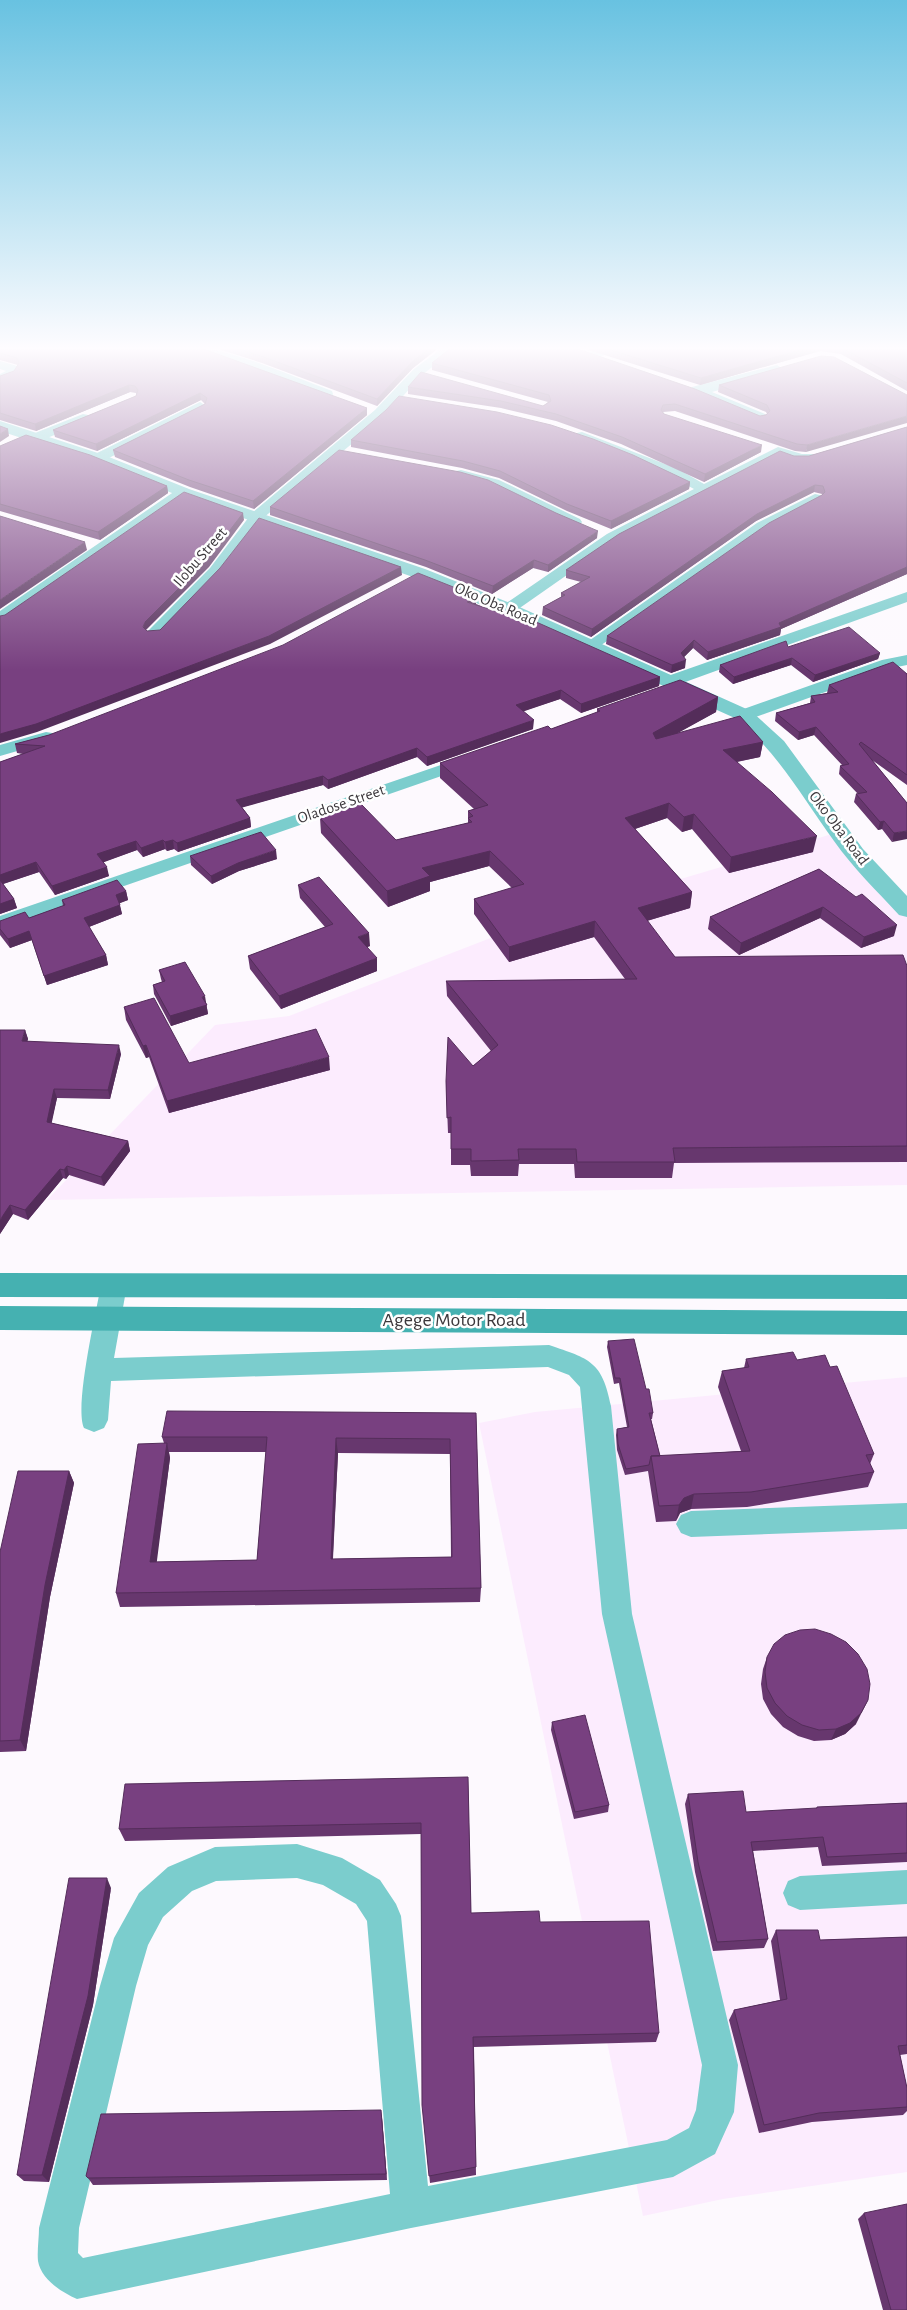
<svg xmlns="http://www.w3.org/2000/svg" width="907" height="2310" viewBox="0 0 907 2310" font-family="'Alegreya Sans',sans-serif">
<rect width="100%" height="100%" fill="#fdf9fe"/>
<path fill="#fcecfe" d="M832,834L907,909V1185L47,1200L215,1025L289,1016L519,927Z
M907,1377V2172L723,2199L643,2216L479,1423L535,1412Z"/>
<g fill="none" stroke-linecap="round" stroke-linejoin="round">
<path fill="#7bcdcd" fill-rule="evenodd" d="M181,346C228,346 287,375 332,391L333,394L332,397H322Z
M445,346H459L422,375L385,416L262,519L220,574L160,637H148L146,634L148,631L210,568L252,513L375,410L414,369Z
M606,346H625L593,360L589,361L583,357L585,354Z
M0,361L17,366L19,369L15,376L0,383V374L6,371L0,369Z
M777,365L783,369L781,372L712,392L765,414L767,417L765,420H755L692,393L691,390L692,387Z
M200,402L206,406L205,409L103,461H93L91,458L93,455Z
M83,414L88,415L90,418L88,421L40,441L35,442L28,438L30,435Z
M582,432L678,469L704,484L778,447L802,454H814L816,457L814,460L802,462L779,456L617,540L514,612H502L500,609L502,606L607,534L694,489L668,475L577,439L575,436L577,433Z
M461,470L499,480L580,519L582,522L580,525H570L489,486L456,477L454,474L456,471Z
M183,488L188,489L190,492L188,495L6,621L0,623V611L178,489Z
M815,494L820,495L822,498L820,501L767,529L597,648H585L583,645L757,523Z
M907,592V602L677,685H665L663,681L665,677Z
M907,655V665L892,668L750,719H738L735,715L738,711L882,660Z
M46,732L52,733L55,737L52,741L0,756V745Z
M470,755L476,756L479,760L476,764L0,929V916Z
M114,1275L123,1278L127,1285L114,1358L549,1345C590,1359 602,1361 611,1406L632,1614L738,2065L734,2112L715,2154L673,2177L411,2228L77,2299C61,2292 41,2279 38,2261C37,2251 39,2238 39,2228L100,1986L114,1938L139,1893L168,1867L215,1847L297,1844L342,1858L380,1880L396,1904L401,1916L428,2186L667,2140L689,2128L696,2110L702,2065L602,1614L580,1387L569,1375L548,1367L111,1381L108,1420L104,1428L94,1432L84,1428C74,1407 96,1313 101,1285L105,1278ZM297,1878L323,1885L356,1904L367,1921L390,2194L83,2258L78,2253L79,2228L136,1986L148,1945L163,1917L192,1891L216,1881Z
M907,1503V1529L691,1537L681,1533L676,1524L681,1515L691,1511Z
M907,1870V1904L800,1910L788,1905L783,1893L788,1881L800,1876Z"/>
<path fill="#7bcdcd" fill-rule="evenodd" d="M0,421L104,455L189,489L425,569L515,605L751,711L784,741L863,849L907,896V917L899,915C877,891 853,868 834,841C803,798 778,753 737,719L501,613L413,577L177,495L92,461L0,431Z"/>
<path fill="#45b1b1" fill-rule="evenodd" d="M0,1273L907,1275V1299L0,1297Z
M0,1306L907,1311V1335L0,1330Z"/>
</g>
<path fill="#67376e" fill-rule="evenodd" d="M0,346L367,415L254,509L190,487L115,457L113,450L205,404L201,400L97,451L55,437L53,430L136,396V393L130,392L36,431L0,420V376L14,371L18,365L0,360Z
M209,346H441L413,368L377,406L262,363Z
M576,346H907V391L841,354L820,351L700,385Z
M834,357L806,452L795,451L675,411L663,412L664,414L761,452L704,482L621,444L556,421L501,408L408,394V387L543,406L548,402L432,370V363L760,416L767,414L766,412L718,392L719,385Z
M907,427V574L781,629L780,635L707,660L693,648L684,657L685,668L671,673L606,644L607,636L822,495V494L814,492L756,521L591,637L542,615L543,607L561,597V593L581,582L566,578V570L794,456H809Z
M351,440L690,482L689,489L611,529L567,511L499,478L462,468L351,447Z
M0,446L167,486L168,493L100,540L0,511Z
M270,507L597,538L548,572L533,568L492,594L426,567L270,515Z
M476,604L660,677L659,686L581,713L560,699L523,711L533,729L427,766L417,757L328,789L323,785L242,807L250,818L251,827L178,852L174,849L167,851L165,849L143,857L137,850L103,862L109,876L55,895L39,872L3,884L14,899L17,908L0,914V762L23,754L17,753L15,744L49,735Z
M788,647L880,653L878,659L813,682L791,665L733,684L719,672L720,665Z
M907,674V785L872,760L907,803L892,842L882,829L878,830L854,802L856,794H858L839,774L840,766L842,765L814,735L798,740L775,721L776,713L810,703L811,696L827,693L829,685Z
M718,697L716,712L677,733L763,742L760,757L737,762L813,852L729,873L692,829L682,832L667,818L635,829L692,892L690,908L647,921L675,957L907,966V1162L674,1163L672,1178H575L574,1164H519L518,1176H471L470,1165H451V1133H448L446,1081L473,1066L491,1051L447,996L446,981L625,979L594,937L509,962L474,914V899L512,888L489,866L430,882V891L388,907L321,833L320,818L396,840L468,823V811L474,809L440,778V763L551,729L597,713V709Z
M190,856L277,859L239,871L212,884L191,865Z
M819,869L894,936L861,948L820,918L739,955L708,929L710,917Z
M298,885L370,946L367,947L377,971L281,1009L250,969L248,956L325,927L300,898Z
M126,891L128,900L119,903L122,914L89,927L106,955L108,965L47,985L32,940L10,948L0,935V921L29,918L63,906L62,900Z
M159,970L206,1003L208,1014L171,1026L154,994L153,985L162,982L161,979Z
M124,1007L189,1063L330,1070L169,1113L149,1057L146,1058L126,1020Z
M25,1030L28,1039L27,1041L121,1054L110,1099L57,1098L51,1123L128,1141L130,1151L104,1186L69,1175L66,1179L63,1178L28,1220L13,1214L0,1234Z
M608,1341L646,1389L653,1413L652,1419H651L660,1456L741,1451L718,1387L722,1371L744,1368L746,1359L797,1360L830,1367L874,1454L870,1464L874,1472L868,1487L747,1507L691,1509L680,1513L676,1521L656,1522L648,1471L625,1475L617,1450L616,1435L617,1429L627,1427L619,1383L614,1384L607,1347Z
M476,1413L481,1588L480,1602L120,1607L116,1593L164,1443L162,1437ZM169,1452H266L257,1560L156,1562L170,1458ZM338,1453L450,1454L451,1557L333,1559Z
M69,1471L74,1483L50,1597L26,1751L0,1752V1552Z
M767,1657L856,1724L845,1734L831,1740L814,1741L798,1736L783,1727L771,1714L763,1699L761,1684L763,1669Z
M552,1722L609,1805L608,1812L574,1819L551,1730Z
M468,1777L471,1913L540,1922L659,2033L656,2042L474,2047L476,2175L430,2183L423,2113L421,1834L125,1841L119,1829Z
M688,1794L746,1812L816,1809L817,1807L907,1803V1862L822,1866L818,1847L753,1851L768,1939L764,1948L713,1951L695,1872L685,1804Z
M111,1888L93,2005L49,2182L24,2181L17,2175Z
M776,1930L820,1940L907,1937V2054L900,2055L907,2088V2111L903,2115L812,2122L759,2133L729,2020L734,2010L780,2000L771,1941Z
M382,2118L387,2180L93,2185L88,2178Z
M864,2213L907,2310H883L858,2219Z"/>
<path fill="#542d5a" d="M432,346H441L413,368L377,406V399L413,361Z
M814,346H821L820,351L700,385L701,378Z
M129,385L130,392L36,431L35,424Z
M200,393L201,400L97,451L96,444Z
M367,408V415L254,509L253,501Z
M907,416V423L806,452L807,445Z
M8,429L9,436L0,442V434Z
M762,445L761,452L704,482L705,474Z
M690,482L689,489L611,529V521Z
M815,485L814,492L756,521L591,637L592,629L757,514Z
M167,486L168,493L100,540L98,532Z
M243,513L244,520L209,567L146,630L144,635L143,627L145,622Z
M598,531L597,538L548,572V565Z
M85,542L87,550L0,609V600Z
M534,560L533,568L492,594L493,586Z
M401,567L402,575L270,644L37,732L0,743V734Z
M907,567V574L781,629L780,635L707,660L708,652L779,623Z
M476,596V605L467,602Z
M694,640L693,648L680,661L681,653Z
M880,653L878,659L813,682L815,675Z
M792,658L791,665L733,684L734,677Z
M686,660L685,668L671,673L672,665Z
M660,677L659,686L581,713V704Z
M561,690L560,699L516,714V705Z
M718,697L716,712L651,748L653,733Z
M534,720L533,729L427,766V757Z
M816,727L814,735L798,740L799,732Z
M763,742L760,757L720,765L723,750Z
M417,748V757L328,789V780Z
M323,776V785L237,809L236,800Z
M669,803L667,818L623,833L625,818Z
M694,814L692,829L682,832L684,817Z
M250,818L251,827L178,852L177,843Z
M884,821L882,829L878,830L880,822Z
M907,831V839L892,842L894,833Z
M817,836L813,852L729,873L731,857Z
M163,840L165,849L143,857L141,848Z
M173,840L174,849L167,851L165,842Z
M136,841L137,850L99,864L97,854Z
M276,850L277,859L239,871L212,884L211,876L238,863Z
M490,851L489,866L430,882V891L388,907L387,891L422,868Z
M36,862L39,872L0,885V875Z
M107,867L109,876L55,895L52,886Z
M126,891L128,900L118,904L116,895Z
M692,892L690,908L636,924L638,908Z
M14,899L17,908L0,914V904Z
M120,905L122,914L86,928L84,918Z
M823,907L820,918L739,955L741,943Z
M595,921L594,937L509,962V947Z
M897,925L894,936L861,948L864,937Z
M29,931L32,940L10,948L8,939Z
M369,933L370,946L359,950L358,937Z
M106,955L108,965L47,985L44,976Z
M377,958V971L281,1009L279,996Z
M205,996L208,1014L171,1026L170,1016Z
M25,1030L28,1039L25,1050L22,1041Z
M119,1045L121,1054L110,1099L108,1090Z
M146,1045L149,1057L146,1058L143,1046Z
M329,1057L330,1070L169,1113L167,1101Z
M54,1089L57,1098L50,1131L47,1122Z
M128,1141L130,1151L104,1186L101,1177Z
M67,1166L69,1175L66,1179L64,1170Z
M60,1169L63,1178L28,1220L25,1210Z
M10,1205L13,1214L0,1234V1220Z
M336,1438L338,1453L332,1573L331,1559Z
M167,1443L170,1458L155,1576L150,1562Z
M69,1471L74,1483L50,1597L26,1751L20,1740L45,1585Z
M694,1494L691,1509L680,1513L676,1521L679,1505L684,1498Z
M868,1700L856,1724L845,1734L831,1740L836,1729Z
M107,1878L111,1888L93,2005L49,2182L42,2175Z
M381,2110L382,2118L387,2180L386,2174Z"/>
<path fill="#784080" stroke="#542d5a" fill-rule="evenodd" d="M0,346H195L367,408L253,501L189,480L113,450L205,404L207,398L200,393L96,444L53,430L136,396L138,390L135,386L129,385L35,424L0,413V376L14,371L19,363L17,358L0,353Z
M230,346H432L413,361L377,399L261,356Z
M453,346H569L695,389L760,416L766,415L770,411L767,405L719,385L821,356L834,357L907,395V416L807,445L797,444L675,404L663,405L661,410L664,414L762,445L705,474L622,437L556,414L501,401L408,387L421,372L543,406L551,401L549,395L432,363Z
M598,346H814L701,378Z
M835,346H907V383L842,348Z
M399,396L497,412L551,425L593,439L633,455L690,482L611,521L567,504L500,471L463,461L351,440L386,410Z
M0,426L8,429L0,434Z
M907,427V567L779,623L781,627L708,652L694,640L681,653L686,660L672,665L607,636L769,523L822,495L825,492L823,486L815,485L757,514L592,629L543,607L565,595L561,593L590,577L566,570L619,534L780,451L794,456H809Z
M26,435L90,455L167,486L98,532L0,504V446Z
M339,450L460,472L488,480L556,513L598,531L548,565L534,560L493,586L425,560L270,507Z
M184,492L243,513L208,559L145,622L143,627L147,631L160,630L220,568L259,518L401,567L269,636L36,724L0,734V616L5,615Z
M0,516L85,542L0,600Z
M418,573L476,596L467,602L520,619L525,617L660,677L581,704L561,690L516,705L534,720L427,757L417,748L328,780L323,776L236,800L250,818L177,843L173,840L165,842L163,840L141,848L136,841L97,854L107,867L52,886L36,862L0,875V762L45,746L15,744L49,735L283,645Z
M849,627L880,653L815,675L792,658L734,677L720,665L786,641L788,647Z
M893,662L907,674V775L861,742L859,744L907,803V831L894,833L884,821L880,822L856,794L867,792L840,766L849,764L816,727L799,732L776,713L815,702L811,696L838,692L829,685Z
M680,680L718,697L653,733L656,739L740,716L763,742L723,750L772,792L817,836L731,857L694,814L684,817L669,803L625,818L692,892L638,908L675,957L903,955L907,966V1146L673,1148L675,1162H577L576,1149H518L519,1160L471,1161V1149H451V1117L447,1118L446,1081L448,1037L473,1066L498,1045L446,981L637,979L595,921L509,947L474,899L524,884L490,851L422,868L430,876L387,891L320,818L361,804L396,840L472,822L468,818L473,816L468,811L488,805L440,763L548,726L551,729L600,711L597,709Z
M261,832L276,850L238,863L211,876L190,856Z
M819,869L856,897L862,894L897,925L864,937L823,907L741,943L710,917Z
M319,877L369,933L358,937L377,958L279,996L248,956L333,924L298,885Z
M0,880L14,899L0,904Z
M117,880L126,891L116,895L120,905L84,918L106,955L44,976L29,931L8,939L0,929V921L25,912L29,918L65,905L62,900Z
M185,962L205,996L202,997L207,1005L170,1016L153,985L165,981L159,970Z
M154,998L189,1063L316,1029L329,1057L167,1101L146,1045L143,1046L124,1007Z
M0,1030H25L22,1041L119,1045L108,1090L54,1089L47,1122L128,1141L101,1177L67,1166L64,1170L60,1169L25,1210L10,1205L0,1220Z
M634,1339L646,1389H649L653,1413H649L660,1456H651L649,1465L626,1469L618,1444L617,1429L629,1427L620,1378H615L608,1341Z
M793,1352L797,1360L825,1355L830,1367L837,1366L874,1454L866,1455L874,1472L751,1492L694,1494L684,1498L679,1505L659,1506L651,1456L750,1451L722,1371L749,1367L746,1359Z
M167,1411L476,1413L481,1588L116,1593L138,1444L167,1443L150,1562L257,1560L267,1437H162ZM336,1438L450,1439L452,1557L331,1559Z
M18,1471H69L45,1585L20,1740L0,1741V1552Z
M815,1629L831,1634L846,1642L858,1654L867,1669L870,1684L868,1700L861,1713L850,1723L836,1729L819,1730L802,1725L787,1716L775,1703L767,1688L765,1672L767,1657L774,1644L785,1635L800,1630Z
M585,1715L609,1805L575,1812L552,1722Z
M468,1777L471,1913L539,1911L540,1922L649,1921L659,2033L473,2037L476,2167L429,2176L422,2105L421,1823L119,1829L125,1784Z
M743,1791L746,1812L817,1808V1807L907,1803V1853L827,1857L823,1837L751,1842L768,1939L717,1942L698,1862L688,1794Z
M69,1878H107L88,1996L42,2175H17Z
M776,1930H818L820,1940L907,1937V2045L898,2046L907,2088V2107L819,2113L764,2125L734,2010L787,1999Z
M381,2110L386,2174L88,2178L86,2176L101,2114Z
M907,2204V2310H891L864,2213Z"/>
<linearGradient id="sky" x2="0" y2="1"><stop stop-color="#68c2e1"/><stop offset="0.52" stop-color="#fefcff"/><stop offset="1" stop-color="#fefcff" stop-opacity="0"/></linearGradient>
<rect width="907" height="670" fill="url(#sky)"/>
<g text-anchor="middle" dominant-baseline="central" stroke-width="5" stroke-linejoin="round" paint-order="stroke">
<g font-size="16" fill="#3c383c" stroke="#fff">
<text transform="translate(200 557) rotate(-49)">Ilobu Street</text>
<text transform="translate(496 604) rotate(23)">Oko Oba Road</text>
<text transform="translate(341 804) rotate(-19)">Oladose Street</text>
<text transform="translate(839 828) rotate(53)">Oko Oba Road</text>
</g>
<g font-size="20" fill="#3c383c" stroke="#fff">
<text x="454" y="1320">Agege Motor Road</text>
</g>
</g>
</svg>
